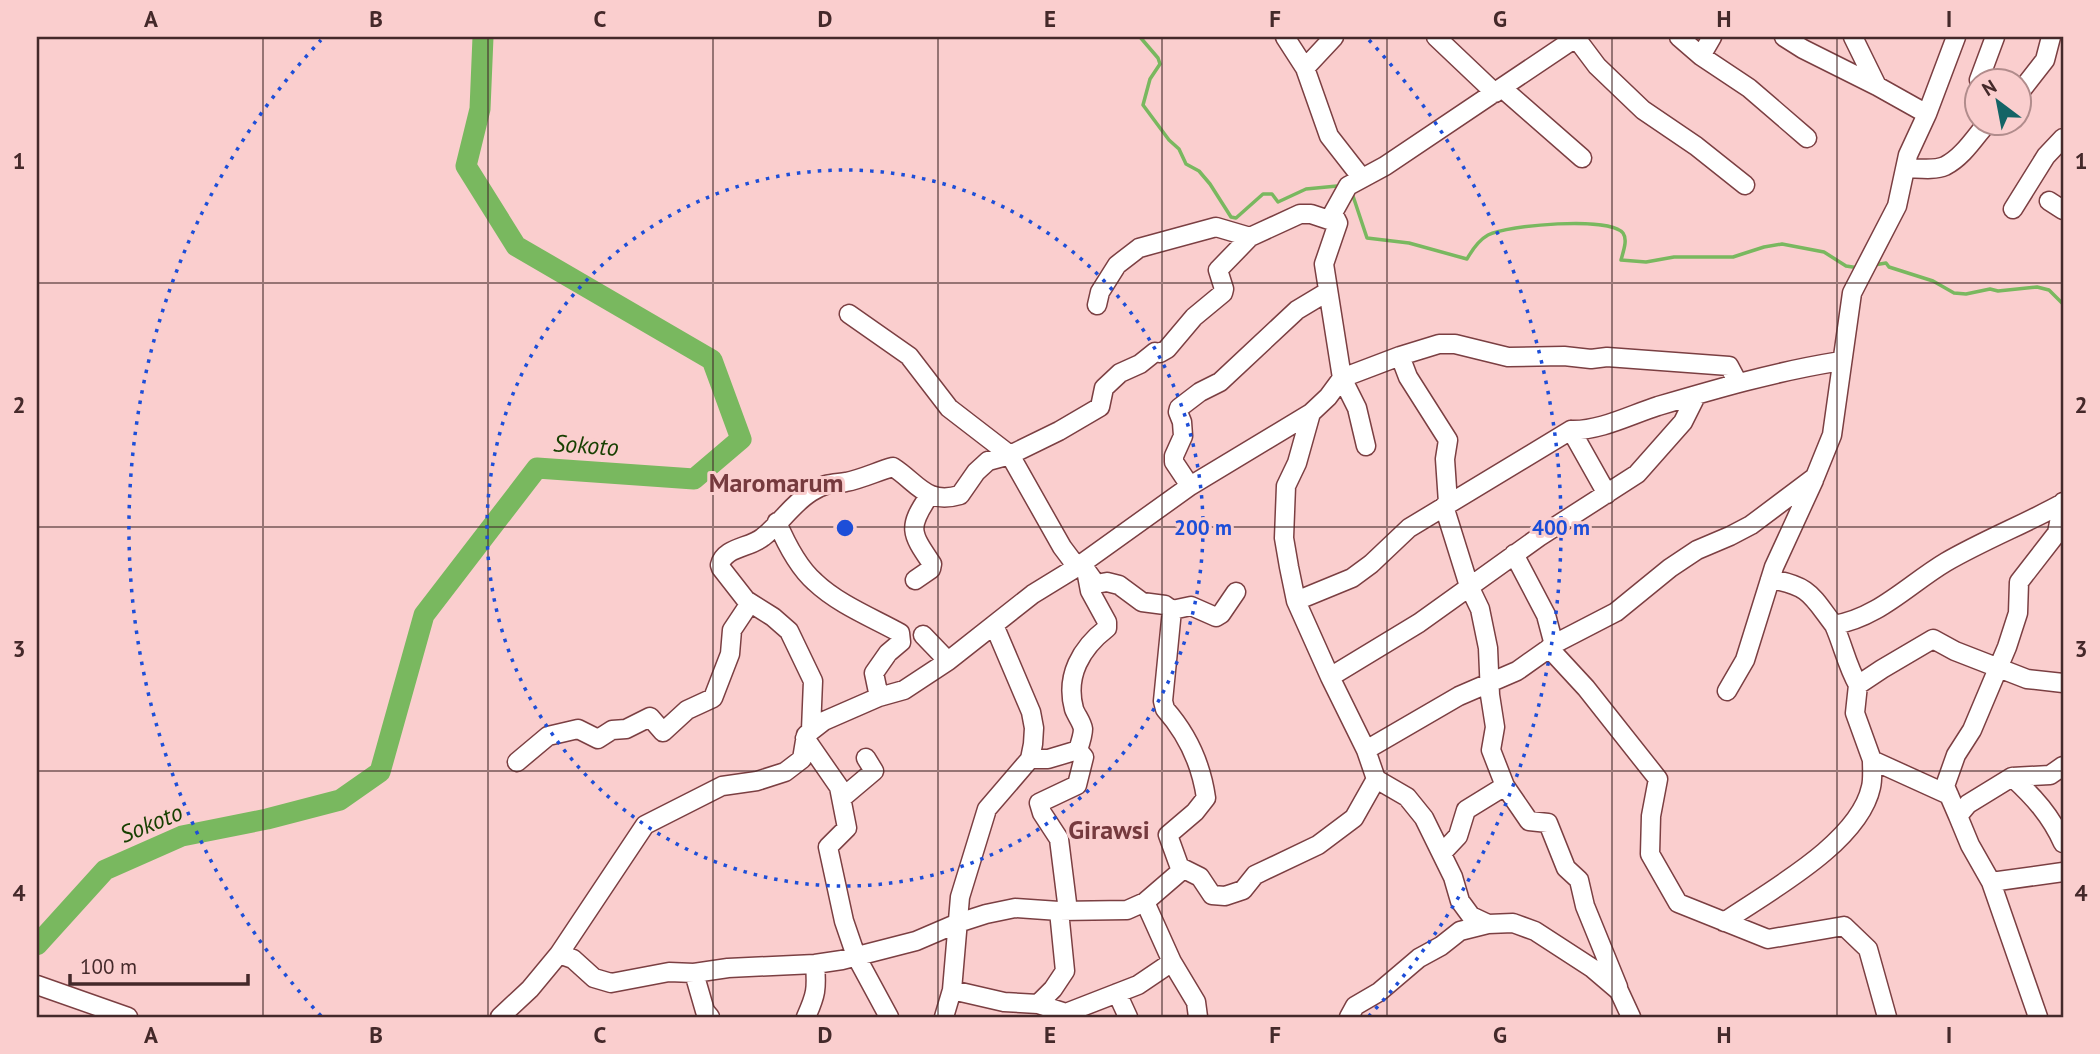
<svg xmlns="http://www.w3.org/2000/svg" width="2100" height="1054" viewBox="0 0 2100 1054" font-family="'PT Sans',sans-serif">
<rect width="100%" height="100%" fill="#facece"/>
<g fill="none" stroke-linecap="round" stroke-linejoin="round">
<path stroke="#79b85f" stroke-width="3.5" d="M1140,37L1158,58L1160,64L1150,79L1143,105L1169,140L1179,149L1186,164L1199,171L1210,184L1231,217L1236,218L1263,194H1272L1278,202L1306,189L1337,186L1341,189
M1350,194L1353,196L1367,238L1409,243L1467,259C1472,250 1479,240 1488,235C1508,225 1609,216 1623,233C1628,240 1623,252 1621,260L1646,262L1674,257H1733L1764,247L1782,244L1824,252L1846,266L1859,268
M1874,265L1886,263L1889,267L1933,281L1954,293L1966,294L1990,289L1998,291L2037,287L2049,290L2063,304"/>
<path stroke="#79b85f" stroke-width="21" d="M37,945L105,870L182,836L267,819L340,800L380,772L424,615L537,468L694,479L741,439L712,360L516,246L466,166L480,109L483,37"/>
<g stroke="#7b3f42" stroke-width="21">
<path id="minor" d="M1285,37L1305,68L1329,136L1361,177
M1436,37L1495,93
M1679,37L1701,56L1749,88L1807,138
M1784,37L1803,49L1877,86
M1576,38L1597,66L1643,110L1696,146L1745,185
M1701,56L1712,37
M1305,68L1334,37
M1979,80L1995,37
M1502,88L1582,158
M2020,92L2045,60L2051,37
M1927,114L1956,37
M1906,168C1917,168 1934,171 1945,166C1963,157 1975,137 1988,122
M2049,201L2063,210
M2013,209L2046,156L2063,138
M1097,305L1100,292L1117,265L1139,248L1216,227L1250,237
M849,314L909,356L949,408L1010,455L1062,547L1077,567L1086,570L1090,591L1107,622V628C1081,648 1065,676 1074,709C1076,715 1082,722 1083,729C1083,735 1080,744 1078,750L1084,757L1077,785L1039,803L1042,813L1059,839L1068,911
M1400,356L1439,344H1455L1508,357L1564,356L1591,359L1607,357L1729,366L1738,383
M1311,413L1297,463L1286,486L1284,538L1289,567L1296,601L1330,677L1366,750L1376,779L1407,797L1424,818L1453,877L1460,901L1471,916L1488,924L1513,923L1535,931L1592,968L1619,991L1631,1017
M1571,430L1607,494
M1366,446L1357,408L1342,378L1400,356L1408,377L1448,440L1445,459L1448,503
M1190,486L1174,462V456L1183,436L1182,422L1178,412L1179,408L1200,392L1220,382L1297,310L1327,292
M1444,506L1469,586L1480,609L1488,648L1490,695L1495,727L1491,750L1505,786L1529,821L1548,823L1566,868L1579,880L1585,906L1618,987
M777,522C785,541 799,568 815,582C838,604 873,618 900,633L901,642L888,653L874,673L879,697
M1514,554L1546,615L1554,645
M1086,570L1096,584L1107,582L1119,585L1142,602L1165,605L1172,610L1191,606L1216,617L1221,614L1236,592
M1770,579C1810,586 1811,595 1834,625
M915,580L931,569L932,564C911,533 907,528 929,496
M1296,601L1352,578L1371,564L1409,528L1571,430C1600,431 1630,415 1658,406C1716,389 1774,372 1835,362L1841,363
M923,635L948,661
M1549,648L1586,688L1658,779L1651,816L1650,854L1678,903L1768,939L1844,926L1868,949L1887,1017
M1330,677L1419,623L1539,537L1637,474L1683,422L1696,396
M1858,685C1847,666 1843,645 1834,625C1878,618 1909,584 1946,562C1984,540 2025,524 2063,503
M1727,691L1745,660L1774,567L1814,480
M811,730L813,681L789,631L773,617L746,600L721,568L720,565C724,547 750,548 763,537C780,524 792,504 811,492C825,483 831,484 846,482C862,479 878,471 893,467C918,483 926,505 960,495L976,472L988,461L1010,455L1059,431L1100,407L1104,388L1120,373L1140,364L1155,352L1160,353L1167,349L1194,317L1223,293L1224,289L1218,270L1250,237L1300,214H1311L1338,223
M805,738L839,787L847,828L828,847L844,921L856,956L889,1017
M1366,750L1459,696L1517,671L1558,642L1616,612L1670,568L1697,550L1730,536L1751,525L1815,477L1832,435L1852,293L1897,206L1908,155L1927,114L1877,86L1853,37
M1030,759H1048L1078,750
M517,762L548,736L578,729L598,739L612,730L626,729L650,717L663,732L687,710L713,698L730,654L732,630L750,603
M2012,777L2050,775L2063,766
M1949,795L1872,760L1855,713L1858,685L1882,669L1933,639L1955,651L2027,679L2063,683
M842,798L874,771L866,758
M1958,816L1945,786L1956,755L1972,730L2007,647L2018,613L2019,582L2057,533L2063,502
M1442,853L1458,836L1466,810L1505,786
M1180,867L1200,877L1212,895L1225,896L1243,890L1255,875L1318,845L1354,818L1376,779
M1991,882L1970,845L1958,816L1968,804L2012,777C2034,797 2051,816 2063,843
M1724,922C1769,891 1859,843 1871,787C1873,779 1872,768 1872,760
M559,954L573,959L594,978L611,983L669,972L694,973L728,968L815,964L842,960L916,941L958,923L986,914L1015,908L1059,911L1127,910L1145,902L1181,871L1168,835L1195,812L1206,798C1201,763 1188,735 1165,709L1163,701L1172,610
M1172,962L1196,1002L1198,1017
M694,973L705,1011L710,1017
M37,985L128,1017
M952,990L1004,1002L1038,1004L1053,989L1065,971L1059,911
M1117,993L1128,1017
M1038,1004L1066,1013L1138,985L1172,962L1145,902
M500,1017L530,989L559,954L645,825L722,786L757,781L785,772L802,759L806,735L824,721L879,697L904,690L948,661L1033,594L1077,567L1190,486L1311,413L1328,397L1342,378L1324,264L1338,223L1333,213L1348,186L1385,166L1577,37
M806,1017C816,995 817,989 815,964
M944,1017L952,990L960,897L987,809L1030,759L1033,744L1034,728L1031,712L994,625
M1349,1017L1355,1006L1379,992L1419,958L1441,946L1460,931L1488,924
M2038,1017L1991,882L2063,872"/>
</g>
<use href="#minor" stroke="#fff" stroke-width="18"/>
</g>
<path fill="none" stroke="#44292a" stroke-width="2" stroke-opacity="0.55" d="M263,37V1017M488,37V1017M713,37V1017M938,37V1017M1162,37V1017M1387,37V1017M1612,37V1017M1837,37V1017M37,283H2063M37,527H2063M37,771H2063"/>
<g fill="none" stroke="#1d4ed8" stroke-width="3.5" stroke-dasharray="3.5 7">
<circle cx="845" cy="528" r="358"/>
<path d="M321 1016A716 716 0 0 1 321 40M1369 40A716 716 0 0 1 1369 1016"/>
</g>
<g text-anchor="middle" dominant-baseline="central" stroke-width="6" stroke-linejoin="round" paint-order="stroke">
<g font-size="24" font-style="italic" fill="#163f00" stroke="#facece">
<text transform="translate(586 445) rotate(4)">Sokoto</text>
<text transform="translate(151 823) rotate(-22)">Sokoto</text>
</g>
<g font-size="26" font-weight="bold" fill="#763a3e" stroke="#facece">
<text x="776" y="482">Maromarum</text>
<text x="1109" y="829">Girawsi</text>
</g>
</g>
<circle cx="845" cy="528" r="10" fill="#1d4ed8" stroke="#facece" stroke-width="3.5"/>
<g font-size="21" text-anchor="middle" font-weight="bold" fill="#1d4ed8" stroke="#facece" stroke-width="6" stroke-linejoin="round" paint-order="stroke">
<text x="1203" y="535">200 m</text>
<text x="1561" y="535">400 m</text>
</g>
<rect width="2100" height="1054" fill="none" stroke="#facece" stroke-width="77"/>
<g transform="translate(1998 102) rotate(328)"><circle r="33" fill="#facece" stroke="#b18c8c" stroke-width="2"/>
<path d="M0-5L12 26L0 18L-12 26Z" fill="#146466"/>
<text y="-10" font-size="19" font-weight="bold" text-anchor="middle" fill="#44292a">N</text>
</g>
<path d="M70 974v10h178v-10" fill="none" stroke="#44292a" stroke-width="3.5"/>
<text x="80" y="974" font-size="21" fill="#44292a" stroke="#facece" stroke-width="5" paint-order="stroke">100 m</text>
<rect x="38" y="38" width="2024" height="978" fill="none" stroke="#44292a" stroke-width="2.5"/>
<g font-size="23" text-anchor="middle" font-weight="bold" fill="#44292a">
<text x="151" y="27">A</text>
<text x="376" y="27">B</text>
<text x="600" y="27">C</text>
<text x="825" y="27">D</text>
<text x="1050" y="27">E</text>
<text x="1275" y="27">F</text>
<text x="1500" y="27">G</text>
<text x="1724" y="27">H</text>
<text x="1949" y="27">I</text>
<text x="19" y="169">1</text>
<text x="2081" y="169">1</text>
<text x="19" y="413">2</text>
<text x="2081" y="413">2</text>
<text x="19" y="657">3</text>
<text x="2081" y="657">3</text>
<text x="19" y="901">4</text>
<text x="2081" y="901">4</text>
<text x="151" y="1043">A</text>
<text x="376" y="1043">B</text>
<text x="600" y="1043">C</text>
<text x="825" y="1043">D</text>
<text x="1050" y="1043">E</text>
<text x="1275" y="1043">F</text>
<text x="1500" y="1043">G</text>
<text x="1724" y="1043">H</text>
<text x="1949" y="1043">I</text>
</g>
</svg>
